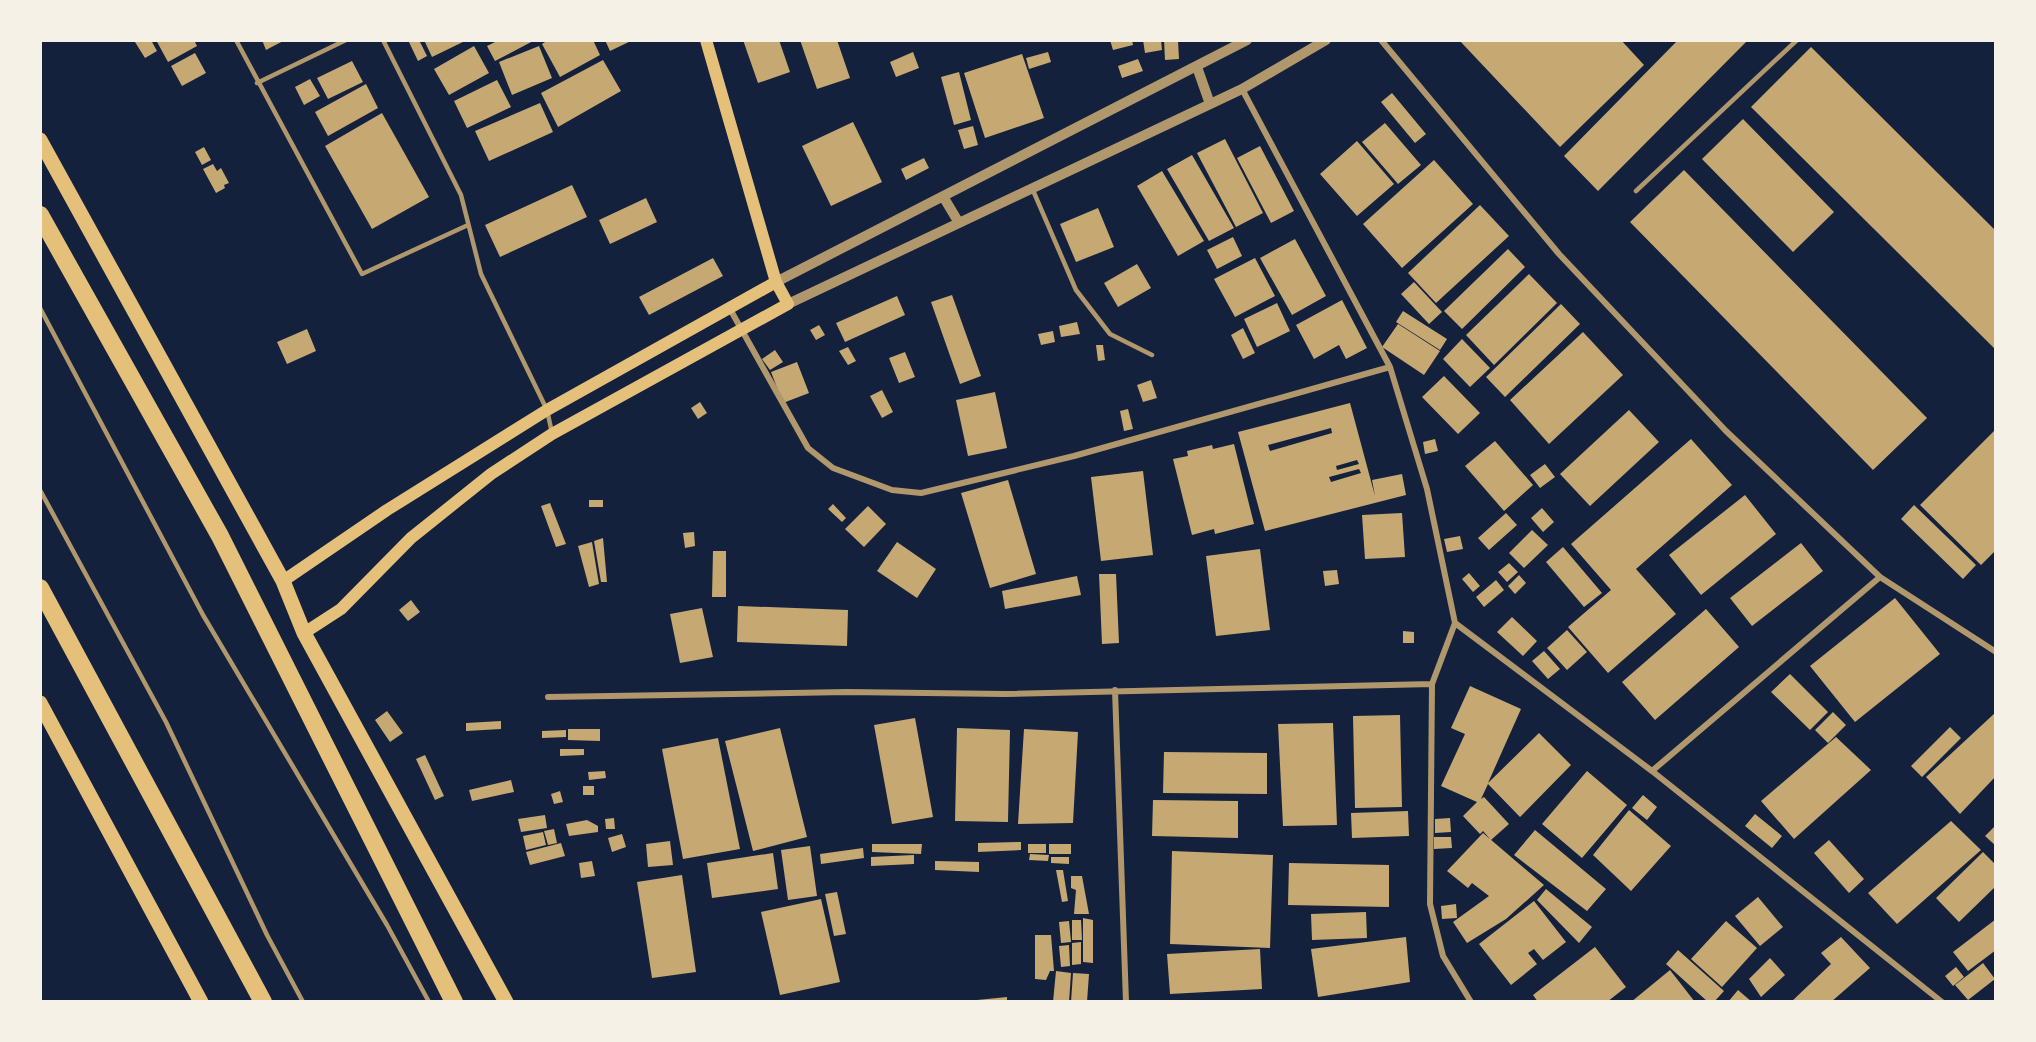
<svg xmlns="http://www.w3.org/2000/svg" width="2036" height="1042" viewBox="0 0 2036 1042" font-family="'Crimson Pro',serif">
<rect width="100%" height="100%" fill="#14213d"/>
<path fill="#c6a872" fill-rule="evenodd" d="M151,40L157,51L145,58L135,42Z
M156,40H194L197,46L168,62Z
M262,40H285L266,50Z
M408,40H419L427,56L418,61Z
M424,40H467L432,57Z
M499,40H535L495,61L487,46Z
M548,40H593L600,55L560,77L542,44Z
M605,40H633L610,51Z
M743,40H779L790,72L758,83Z
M800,40H837L850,78L817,89Z
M1110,40H1132L1133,45L1113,50Z
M1143,40H1161L1162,50L1145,53Z
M1164,40H1178L1179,59L1165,60Z
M1459,40H1621L1644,65L1560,147Z
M1678,40H1748L1598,191L1564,156Z
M474,46L489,73L449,95L434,69Z
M539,46L552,78L512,95L499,62Z
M1811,47L1996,231V350L1751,107Z
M913,52L919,68L896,77L890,62Z
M1048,52L1051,62L1029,69L1026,58Z
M195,53L206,73L182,86L171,66Z
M1022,54L1044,118L985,138L964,73Z
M1138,59L1143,71L1122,78L1118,66Z
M603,60L621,91L558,127L541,93Z
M352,61L363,82L328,99L317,78Z
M959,72L971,120L954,125L941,77Z
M310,79L320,96L304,105L295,87Z
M497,80L511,107L467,128L454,101Z
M366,84L378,108L328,136L315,112Z
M1392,93L1426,134L1415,143L1381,102Z
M540,103L553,132L489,161L475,131Z
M382,113L429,197L372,229L325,146Z
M1743,119L1834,212L1793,252L1702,159Z
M853,122L882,182L831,206L802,146Z
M1385,123L1421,165L1398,184L1362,142Z
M973,126L978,145L964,149L958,130Z
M1225,139L1263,213L1236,227L1197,153Z
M1357,141L1394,184L1357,216L1320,174Z
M1260,146L1294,211L1271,223L1237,158Z
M204,147L211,160L202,165L195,152Z
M1192,155L1234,228L1209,241L1167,169Z
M924,158L929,168L906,180L901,169Z
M1434,160L1473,204L1402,268L1363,224Z
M213,164L217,171L221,168L229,183L224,185L225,188L216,193L203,169Z
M1684,170L1927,418L1873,470L1630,222Z
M1162,171L1204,241L1178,256L1137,186Z
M572,185L587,217L500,257L485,225Z
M646,198L657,222L610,244L599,220Z
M1480,205L1509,236L1436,303L1408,273Z
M1098,208L1114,247L1076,262L1060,224Z
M1233,237L1242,256L1217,269L1207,250Z
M1295,239L1326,296L1292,315L1260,258Z
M1508,249L1525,267L1462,329L1444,311Z
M713,258L723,276L649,315L639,297Z
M1255,258L1275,296L1235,317L1214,279Z
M1137,264L1151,288L1118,307L1104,283Z
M1529,274L1557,303L1494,365L1466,335Z
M1414,282L1442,312L1429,324L1401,294Z
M952,295L981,376L960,384L931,302Z
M897,296L905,315L845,342L836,323Z
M1342,300L1367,348L1346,359L1339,345L1314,359L1296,325Z
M1277,303L1290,331L1257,347L1244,319Z
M1561,304L1580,324L1505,397L1486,377Z
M1403,311L1447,339L1440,350L1396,322Z
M1077,322L1080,334L1061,337L1059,326Z
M1398,324L1440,351L1424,375L1382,347Z
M819,325L825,335L816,340L810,330Z
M1243,328L1255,353L1243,359L1231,335Z
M307,329L316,351L287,364L277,342Z
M1053,331L1055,342L1041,345L1038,334Z
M1583,332L1623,375L1549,444L1510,400Z
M1462,339L1490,368L1470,387L1443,359Z
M1096,345H1103L1105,360L1098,361Z
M848,347L856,361L848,365L839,351Z
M775,350L783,362L770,370L762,359Z
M905,352L915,377L899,383L889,358Z
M797,362L809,393L783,403L771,372Z
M1444,376L1480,413L1458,434L1422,397Z
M1151,380L1157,398L1143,402L1137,385Z
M882,390L893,412L882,418L870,396Z
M995,392L1007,448L968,456L956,400Z
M700,402L707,413L698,419L691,408Z
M1350,403L1375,496L1372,480L1402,474L1406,495L1265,531L1238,432ZM1331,428L1332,433L1270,451L1268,445ZM1357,460L1359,464L1337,470L1336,466ZM1359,469L1361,473L1331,482L1329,477Z
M1128,409L1133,429L1124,431L1120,411Z
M1629,410L1659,442L1590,506L1560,474Z
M1996,429V550L1981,565L1920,505Z
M1435,439L1438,451L1425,454L1423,442Z
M1691,439L1732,485L1636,569L1676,614L1608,673L1568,627L1611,590L1571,544Z
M1495,441L1533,485L1504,511L1465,466Z
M1234,444L1254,524L1215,534L1214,529L1192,535L1173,459L1188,456L1187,451L1212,445L1213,449Z
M1545,464L1555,477L1540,488L1530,475Z
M1143,471L1153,555L1101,561L1091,477Z
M1008,480L1036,574L990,588L961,493Z
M1745,495L1776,534L1701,595L1669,555Z
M589,500H603V507H589Z
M550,503L566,544L556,547L541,506Z
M833,504L846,518L842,522L828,509Z
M1914,505L1976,565L1963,579L1901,519Z
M868,506L886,524L864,547L845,529Z
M1542,508L1554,522L1543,532L1531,518Z
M1402,513L1405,557L1365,559L1362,515Z
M1506,513L1517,525L1489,550L1478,538Z
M1532,530L1548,545L1524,568L1509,553Z
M694,532L695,546L685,548L683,533Z
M1460,536L1463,549L1447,552L1444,539Z
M603,538L607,582H601L594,541Z
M592,542L599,584L589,587L578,546Z
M897,542L936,569L917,598L877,571Z
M1801,543L1823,571L1752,626L1730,598Z
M1563,547L1602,593L1584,607L1546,562Z
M1260,549L1270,630L1216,636L1206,556Z
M713,551H726V597H712Z
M1509,563L1518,572L1507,582L1498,572Z
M1337,570L1339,584L1325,586L1323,571Z
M1469,573L1480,586L1473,592L1462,579Z
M1099,574H1116L1119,643L1102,644Z
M1519,575L1526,583L1515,594L1508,586Z
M1077,576L1081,595L1005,609L1002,591Z
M1496,580L1504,590L1484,607L1476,597Z
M1895,598L1940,654L1855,722L1810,666Z
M411,600L420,612L408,621L399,610Z
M738,606L848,610L847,646L737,642Z
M702,608L713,657L680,663L670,614Z
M1706,609L1739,647L1655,720L1622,682Z
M1512,617L1537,641L1523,656L1497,632Z
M1567,630L1587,652L1567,670L1547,648Z
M1403,631L1414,632V643H1403Z
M1544,651L1560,669L1548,679L1532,661Z
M1790,674L1828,712L1810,730L1771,692Z
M1470,686L1521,709L1488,783L1539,733L1571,765L1520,817L1488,784L1481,799L1484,797L1509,824L1491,840L1483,831L1480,834L1463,816L1477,802L1441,786L1465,734L1451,728Z
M387,711L403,733L390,742L375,720Z
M1833,712L1846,725L1828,743L1815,730Z
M1996,712V776L1960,814L1926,777Z
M1400,715L1402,807L1355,808L1353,716Z
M915,718L933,817L892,824L874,725Z
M501,721V729L466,731V723Z
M1333,723L1337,825L1283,826L1278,724Z
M1950,727L1961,738L1922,777L1911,766Z
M780,728L807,837L753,851L725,741Z
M957,728L1010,730L1008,822L955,821Z
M568,729H600V741L568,740Z
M1024,729L1078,732L1073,823L1018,824Z
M566,730V737L542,738V731Z
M1836,737L1871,770L1794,839L1761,801Z
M718,738L740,849L683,859L662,749Z
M560,749H584V755L560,756Z
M1164,752L1267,753V794L1163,793Z
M425,755L444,796L435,800L416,759Z
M605,771L606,778L589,780L588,772Z
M1587,771L1627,805L1582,858L1542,824Z
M511,780L514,792L472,801L469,790Z
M583,786H594V795H583Z
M560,791L563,802L554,804L551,794Z
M1643,795L1657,807L1647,820L1632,808Z
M1153,800L1238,801V838L1152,836Z
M1629,810L1671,846L1631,891L1593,855Z
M1408,811L1409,836L1352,838L1351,813Z
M1755,814L1782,836L1772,848L1745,826Z
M545,815L547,828L521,832L518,819Z
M614,818L615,829H606L605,819Z
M1450,818L1451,832L1435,833V819Z
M587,820L598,826V832L569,836L566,824Z
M1951,821L1981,850L1897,924L1868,893Z
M1996,825V846L1985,836Z
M554,829L557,843L548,845L544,831Z
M1535,830L1606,889L1587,911L1514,855Z
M543,832L546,845L526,850L523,836Z
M1483,833L1544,885L1506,919L1467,943L1453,922L1489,896L1472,883L1468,888L1447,871Z
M622,834L626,847L612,852L608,838Z
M1434,837H1451L1452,848L1434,849Z
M1829,840L1864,879L1849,893L1814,853Z
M670,841L673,865L648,867L646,844Z
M1021,842V850L978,852V843Z
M561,843L565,856L530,865L526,852Z
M872,844H922L921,854L872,852Z
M1028,844H1046V853H1028Z
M1049,844H1071V854H1049Z
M810,846L817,896L788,900L781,850Z
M863,848L864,858L821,864L820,854Z
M1172,851L1273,855L1270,948L1170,944Z
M1983,852L1996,865V886L1959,922L1936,898Z
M773,853L778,889L712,898L707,863Z
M1030,854L1049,855L1048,861L1029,860Z
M914,855V864L871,866V857Z
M1051,857H1069V864L1051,863Z
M592,861L595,876L581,878L579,863Z
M935,861L979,862V872L935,870Z
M1289,863L1389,865V907L1288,905Z
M1056,870H1063L1068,901L1062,902Z
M682,875L696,972L652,978L637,882Z
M1071,876H1082L1089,914H1074L1076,890L1071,888Z
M1546,889L1592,927L1579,943L1537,900Z
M837,892L846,934L834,936L825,894Z
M1758,897L1783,927L1760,946L1735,916Z
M821,899L840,982L780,995L761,912Z
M1534,901L1566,942L1543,960L1534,949L1528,953L1537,964L1511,985L1479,944Z
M1456,904L1457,918L1442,919L1441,906Z
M1366,912L1367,938L1312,940L1311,914Z
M1083,918L1093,920V963L1083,962Z
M1996,919V950L1968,971L1953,952Z
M1072,920H1081L1082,940H1072Z
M1069,921L1071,942L1061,943L1059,922Z
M1726,921L1757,948L1722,987L1691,959Z
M1035,935H1051L1054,971H1050L1046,980L1035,979Z
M1406,937L1410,982L1318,997L1311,949Z
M1841,937L1870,968L1831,1002H1791L1831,964L1821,953Z
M1081,942V964L1072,965V943Z
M1069,945L1070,966L1061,967L1059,946Z
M1595,947L1626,987L1607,1002H1538L1533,995Z
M1260,949L1262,989L1170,994L1167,954Z
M1678,950L1724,991L1714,1002H1708L1666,964Z
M1770,958L1785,975L1761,997L1749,979Z
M1983,963L1995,979L1968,1000L1955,985Z
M1956,967L1964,977L1953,986L1945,976Z
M1670,970L1695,1002H1631Z
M1056,971L1071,973L1069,1002H1053Z
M1073,973L1089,974L1087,1002H1071Z
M1738,990L1752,1002H1728Z
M1007,997V1002H977V1000Z"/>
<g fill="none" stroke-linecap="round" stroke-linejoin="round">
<path stroke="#b1986c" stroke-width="4.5" d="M236,40L362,274L468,225
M383,40L461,195L481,274L547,410L552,433
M257,83L346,40
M1032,188L1076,290L1110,334L1152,355
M1636,191L1797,40
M40,308L203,615L387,925L429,1002
M40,490L166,722L267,935L303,1002"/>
<path stroke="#b1986c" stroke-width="6" d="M1381,40L1559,254L1726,431L1880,577L1996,652
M1242,89L1390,367L1427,489L1455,623L1432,684L1430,904L1443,956L1471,1002
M730,309L808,448L833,468L892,490L921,493L1074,456L1390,367
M1455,623L1652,771L1942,1002
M1115,690L1126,1002
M548,697L847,692L1005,694L1432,684
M1652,771L1880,577"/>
<path stroke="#b1986c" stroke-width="10" d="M1197,67L1210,104
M944,198L959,223
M776,282L1247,40
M788,304L1242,89L1326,40"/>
<path stroke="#e5c07b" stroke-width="12" d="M283,581L387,510L547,410L776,282
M304,633L341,609L411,538L491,474L552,434L788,304L776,282L706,40"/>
<path stroke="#e5c07b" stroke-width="15" d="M40,140L283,581L304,633L506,1002
M40,703L201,1002"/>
<path stroke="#e5c07b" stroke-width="18" d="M40,215L220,536L454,1002
M40,588L263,1002"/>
</g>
<rect width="2036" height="1042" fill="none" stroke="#f6f1e7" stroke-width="84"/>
</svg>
